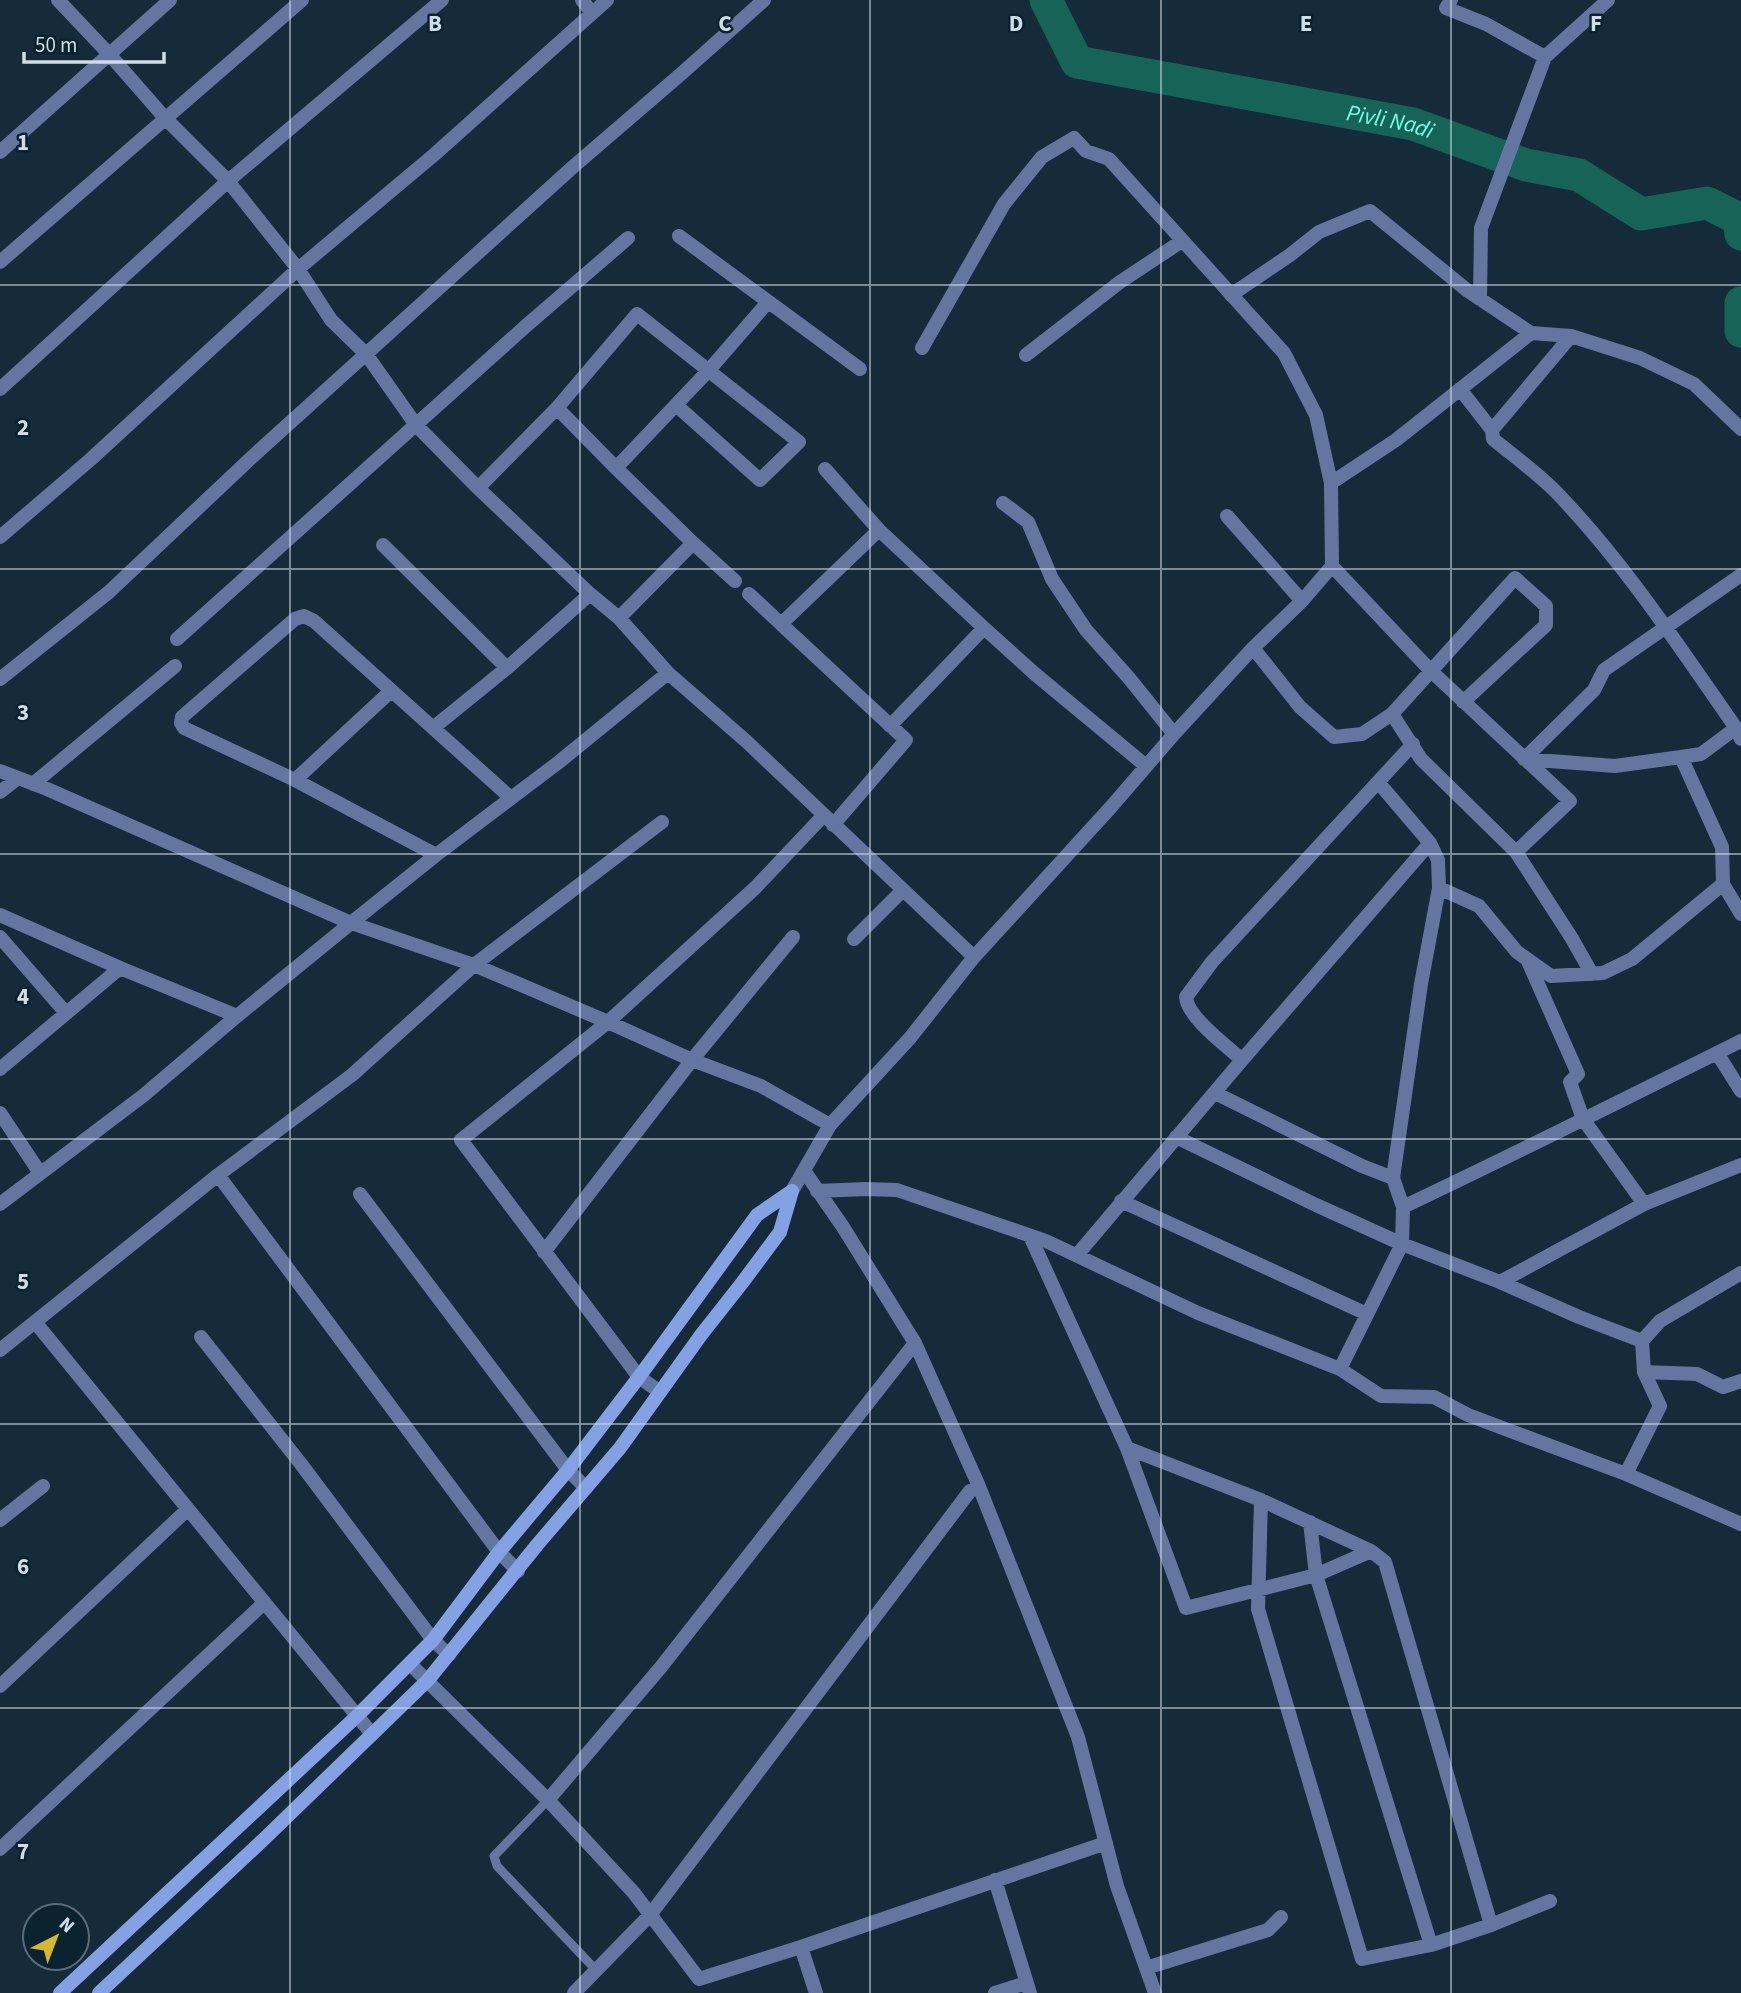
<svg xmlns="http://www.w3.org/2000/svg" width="1741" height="1993" viewBox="0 0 1741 1993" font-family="'Source Sans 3',sans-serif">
<rect width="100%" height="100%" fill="#152b39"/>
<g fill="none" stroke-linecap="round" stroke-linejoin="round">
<g stroke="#166357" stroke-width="33">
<path id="s1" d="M1046,0L1077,62L1413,124L1526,165L1579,175L1641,214L1707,203L1739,219L1741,234"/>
<path d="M1741,303V331"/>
</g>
<path stroke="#6376a0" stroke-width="9" d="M548,1800L494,1856L497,1866L597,1971"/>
<path stroke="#6376a0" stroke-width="14" d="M582,0L592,13
M1451,0L1446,8L1486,24L1545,57
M0,152L170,0
M679,236L860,369
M0,262L302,0
M1231,295L1290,255L1319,232L1370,211L1468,291L1531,333
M1480,299L1481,228L1545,57L1608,0
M1571,336L1492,430L1493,439C1515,457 1539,474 1558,494C1626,565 1680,648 1736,728L1741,739
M922,348L1004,204L1042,157L1074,138L1086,151L1109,159L1284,353L1316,415L1331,483L1332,566L1302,601L1253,648L1174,734L1111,807L974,957
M1026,355L1120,282L1182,241
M0,389L228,181L442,0
M1460,389L1492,430
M557,408L637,314L799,442L760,480L676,405
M825,469L879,530L984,628L1035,674L1146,766
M1331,483L1396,440L1531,333L1571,336L1640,358L1694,384L1741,429
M478,488L557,408L616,468
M1003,503L1028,522L1052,579L1086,630L1129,678L1174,734
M1227,516L1302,601
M0,537L91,459L298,269L435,154L607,0
M693,543L735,581
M383,545L507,668L590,594
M1332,566L1430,670L1570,801L1516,852L1571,937L1592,974
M749,594L781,624L879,530
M619,618L693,543L616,468L709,370L768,302
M781,624L906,740L833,825
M177,639L527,325L628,238
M1253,648L1300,707L1334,737L1362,734L1392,714
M668,673L746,741L974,957L910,1038L830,1125L792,1191
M0,679L109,592L251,458L574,166L681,74L764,0
M1463,702L1546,625V606L1515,578L1392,714L1421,759L1516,852
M890,726L984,628
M433,728L507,668
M1681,757L1722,847L1723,884
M1524,759L1594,690L1604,670L1741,575
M1524,759L1615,766L1681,757L1701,754L1736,728
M0,771L47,789L351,923L474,965L608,1022L692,1060L761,1086L830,1125
M295,780L391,691
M1378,782L1430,843
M33,784L175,666
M0,792L18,778
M436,855L295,780L184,728L181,723L182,717L295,619L304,616L314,621L511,798
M1439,888L1479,906L1517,952L1551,976L1603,973L1632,959L1723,884L1741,914
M0,915L120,968
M0,937L66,1013
M854,939L903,890
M1527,959L1578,1074L1570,1082L1583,1119L1644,1204L1741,1165
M1717,1053L1741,1091
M1242,1060C1227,1046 1187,1017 1186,997L1212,962L1413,744
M0,1069L120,968L237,1016
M0,1113L40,1173
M1176,1137L1316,1205L1402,1244L1500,1282L1579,1317L1642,1341
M805,1172L843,1227L915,1343L978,1484L1078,1737L1117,1886L1155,1993
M218,1175L499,1552L518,1571
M1393,1178L1403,1207C1517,1153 1629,1097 1741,1041
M817,1191L866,1189L897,1190L1046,1241L1198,1313L1340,1369L1381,1396L1434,1397L1468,1415L1626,1474L1741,1524
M360,1194L568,1470L586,1488
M1121,1201L1367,1314
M0,1204L144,1095L237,1016L351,923L436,855L559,762L668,673L619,618L590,594L478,488L416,425L366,354L331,320L298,269L228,181L165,118L109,54L58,0
M1030,1236L1127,1448L1261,1500L1371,1551L1385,1562L1491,1925
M544,1252L692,1060L793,937
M1077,1255L1242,1060L1430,843L1438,860L1439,888L1421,984L1393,1178L1362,1166L1215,1093
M1500,1282L1644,1204
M35,1322L372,1734
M201,1337L301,1464L433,1640L449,1655
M0,1350L218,1175L352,1075L474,965L662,822
M1340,1369L1402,1244L1403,1207
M1644,1372L1697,1374L1723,1387L1741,1381
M660,1392L639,1377L461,1140L608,1022L755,888L823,816
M1127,1448L1186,1608L1316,1575L1371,1551
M1626,1474L1660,1406L1644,1372L1642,1341L1660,1321L1741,1273
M1261,1500L1258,1609L1362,1959L1431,1945L1491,1925L1550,1901
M0,1520L43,1486
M1310,1522L1316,1575L1431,1945
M410,1664L548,1800L634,1893L699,1979L801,1947L1106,1843
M0,1686L188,1509
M548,1800L661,1667L915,1343
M0,1849L264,1603
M995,1880L1030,1993
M801,1947L816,1993
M1146,1968L1268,1930L1281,1917
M574,1993L650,1915L970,1491
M995,1993L1026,1983"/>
<path stroke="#84a1e4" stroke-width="14" d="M60,1993L357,1716L433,1640L499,1552L568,1470L639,1377L757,1215L792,1191
M99,1993L263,1840L428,1680L537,1545L620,1448L701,1335L742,1283L780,1232L792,1191"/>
</g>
<path fill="none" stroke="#d0dde6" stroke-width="2" stroke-opacity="0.55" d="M290,0V1993M580,0V1993M870,0V1993M1161,0V1993M1451,0V1993M0,285H1741M0,569H1741M0,854H1741M0,1139H1741M0,1424H1741M0,1708H1741"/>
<g text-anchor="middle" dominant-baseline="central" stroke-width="5" stroke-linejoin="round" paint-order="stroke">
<g font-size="23" font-style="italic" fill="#76fbe4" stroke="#0b222f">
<text stroke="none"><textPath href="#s1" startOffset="388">Pivli Nadi</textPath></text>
</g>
</g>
<g font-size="23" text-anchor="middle" font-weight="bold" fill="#d0dde6" stroke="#0b222f" stroke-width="5" stroke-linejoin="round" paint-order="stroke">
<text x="435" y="31">B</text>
<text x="725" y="31">C</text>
<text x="1016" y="31">D</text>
<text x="1306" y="31">E</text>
<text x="1596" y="31">F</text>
<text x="23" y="150">1</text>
<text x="23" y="435">2</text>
<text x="23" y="720">3</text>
<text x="23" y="1004">4</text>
<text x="23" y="1289">5</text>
<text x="23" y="1574">6</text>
<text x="23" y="1859">7</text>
</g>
<g transform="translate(56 1937) rotate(42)"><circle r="33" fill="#0b222f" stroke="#5a6d78" stroke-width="2"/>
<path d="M0-5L12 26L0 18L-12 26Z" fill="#d4b635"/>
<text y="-10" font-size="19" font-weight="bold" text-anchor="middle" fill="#d0dde6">N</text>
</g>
<path d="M24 52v10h140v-10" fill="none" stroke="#d0dde6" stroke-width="3.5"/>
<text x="35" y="52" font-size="21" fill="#d0dde6" stroke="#0b222f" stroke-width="5" paint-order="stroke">50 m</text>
</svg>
